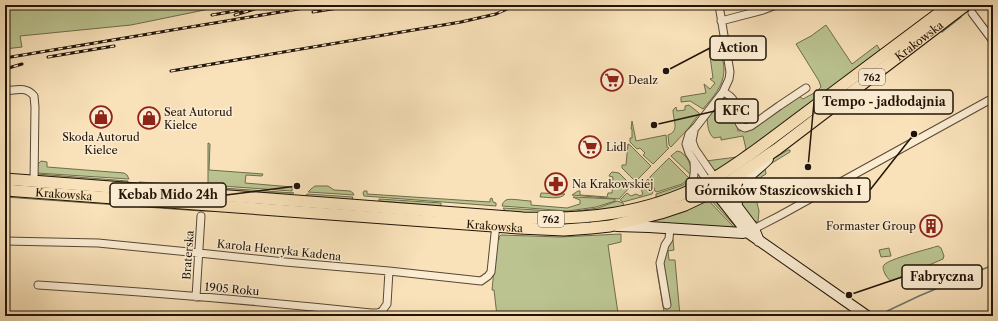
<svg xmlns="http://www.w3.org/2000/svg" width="998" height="321" viewBox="0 0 998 321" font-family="'Libre Caslon Text',serif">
<rect width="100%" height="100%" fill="#f9e2ba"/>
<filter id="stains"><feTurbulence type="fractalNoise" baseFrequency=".005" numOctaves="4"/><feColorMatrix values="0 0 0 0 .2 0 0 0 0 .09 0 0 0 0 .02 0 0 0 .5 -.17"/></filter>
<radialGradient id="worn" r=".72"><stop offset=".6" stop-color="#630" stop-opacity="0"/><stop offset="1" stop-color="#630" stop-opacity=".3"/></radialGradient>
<path fill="#bbc491" stroke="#6e6c4c" d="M5,5H229L131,25L20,36L22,47L5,49Z
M826,25L852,64L877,45L880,50L738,158L717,171L712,169L706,161L737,157L746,149L743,136L721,140V137C719,137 716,138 714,138C709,136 706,122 708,117C710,112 719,103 722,98L728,97L732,103L738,131L748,130L799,96L803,99L816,92L821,87L819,81L796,44L811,36Z
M713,48L718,49L721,51C722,57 724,64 724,70C724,86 712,98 703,109L690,101L681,102V97L706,93L704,84L710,89L715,83L710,79L713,78L709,49Z
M689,105L699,113V114L688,129L671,147L669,145L668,135C680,131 673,120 673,110L676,107L677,111L685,110V106Z
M632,121L636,141L666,135L667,147L669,148L653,164L643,155L645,153L640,148L637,149L630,142V138H632V129H631Z
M208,143L210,144L209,170L263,174L262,176L246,175L245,183L292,187V191L208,185Z
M628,144L630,145L651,166L637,180L635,181L622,168V165H626Z
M788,150H790V152L767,166L765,168L766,174L761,177L756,184L757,203L759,211L758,222L753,221L741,207L742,188L768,162Z
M677,151C687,152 692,167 692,176L671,156Z
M669,158L689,178V179L682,184L657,192L655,191L650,177Z
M41,161L47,162V167L124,173L127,175L129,179L37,173L38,164Z
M612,172L619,173L631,185L630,187L619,199L572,195L578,191H580V195L607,197L608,193H612L613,177L609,176L610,174Z
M37,174L128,181L127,184L38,176Z
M648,179L653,191L652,194L623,202L620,200L627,193L631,196L636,194L640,196L643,194C639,187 643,184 648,179Z
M691,179L687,186L675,193L656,197V194L683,185Z
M139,182L200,186L197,189L141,185Z
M315,186H328L334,190L350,191L353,193L354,195L308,192L311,189Z
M208,187L294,193H276L211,190Z
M364,191H367V194L490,202V199L492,198L493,202L496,203V206L364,196L363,193Z
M5,193L219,211H201L5,197Z
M541,193L565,194C560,200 548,197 540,197Z
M307,194L353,197L352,200L304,197Z
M713,195L738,227L736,228L733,224L708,197Z
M573,197L615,199V201L596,207L568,211L502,206C503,203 503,202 506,200C510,198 525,201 531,201V205L567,208L580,204V200L575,198Z
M379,199L441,203V206L379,201Z
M707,199L732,225L734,228L642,222Z
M617,201L623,203L624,205L615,209L578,214L506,212L503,208L569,212L598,208Z
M621,234V242L608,245L618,313L664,312L657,271V265L672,236L673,240L674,250L668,251L669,260H675L680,316H497L494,290H492L497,240H499V237L501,235L560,237Z
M938,246L941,248L944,256L943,259L894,280L891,281C888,279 887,277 885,274C884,271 882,268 884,265C888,259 929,249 938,246Z
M889,248L891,256L881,257L879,250Z"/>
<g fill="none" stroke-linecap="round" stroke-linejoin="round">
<path stroke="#6c796d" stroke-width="1.5" d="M942,32L961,17
M880,316L881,314L919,296L993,265"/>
<g stroke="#574834" stroke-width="9">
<path id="street" d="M972,13L993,41
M721,21L763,10L776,5
M5,91C16,90 26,86 34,96L35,107L34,181
M723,92C743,101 731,113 741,126L745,128L751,126L779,106L806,88
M694,131L692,141L695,149L715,178
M708,182L689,153L686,144L689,134L696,127L723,92L729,79L730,72L719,5
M687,191C694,181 695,174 694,162
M750,231L779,216L993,98
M5,241L98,243L199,253L285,262L389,271L481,281L488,276L491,272L496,224
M38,285C149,292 260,301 371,313H378L382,311L387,304L389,271
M196,297L201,216
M667,305L660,263L665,245L669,239L670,228"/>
</g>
<g stroke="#211407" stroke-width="12">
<path id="secondary" d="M717,180L754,229L759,241
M710,185L747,232L867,316
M737,207C735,181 753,175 768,159
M617,226L649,227L743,233L747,232"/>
</g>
<g stroke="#211407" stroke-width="13">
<g id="primary">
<path d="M5,179L523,218C585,220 646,214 702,185C721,175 738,163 756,150L950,5"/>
<path id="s1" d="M5,190L519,228L564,230L591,228L610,226L661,213L685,205L706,195L721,187L777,149L966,5"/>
</g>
</g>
<use href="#street" stroke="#fbecd2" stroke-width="7"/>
<use href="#secondary" stroke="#fbecd2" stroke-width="10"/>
<use href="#primary" stroke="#f9e2ba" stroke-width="11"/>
<g stroke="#211407" stroke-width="3">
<path id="rail" d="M313,12L357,5
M212,15L241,10
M235,15L268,5
M48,57L114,46
M5,58L322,5
M5,69L22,64
M171,71L461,22L496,14L516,5"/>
</g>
<use href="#rail" stroke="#fbecd2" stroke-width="1.5" stroke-dasharray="4.5" stroke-linecap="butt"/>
</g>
<defs>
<g id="supermarket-ring" transform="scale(1.15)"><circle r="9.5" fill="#fbecd2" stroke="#8f2418" stroke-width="1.5"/><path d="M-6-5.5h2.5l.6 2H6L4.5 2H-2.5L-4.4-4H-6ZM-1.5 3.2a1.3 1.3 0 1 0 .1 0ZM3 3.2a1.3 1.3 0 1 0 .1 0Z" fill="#8f2418"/></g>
<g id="shop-ring" transform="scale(1.15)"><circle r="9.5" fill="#fbecd2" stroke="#8f2418" stroke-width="1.5"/><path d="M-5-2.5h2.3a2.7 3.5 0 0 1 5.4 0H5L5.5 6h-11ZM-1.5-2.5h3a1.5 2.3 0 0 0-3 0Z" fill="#8f2418"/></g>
<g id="pharmacy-ring" transform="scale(1.15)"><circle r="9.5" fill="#fbecd2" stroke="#8f2418" stroke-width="1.5"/><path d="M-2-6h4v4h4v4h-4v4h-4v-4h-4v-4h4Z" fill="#8f2418"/></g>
<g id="building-ring" transform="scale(1.15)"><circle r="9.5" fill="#fbecd2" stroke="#8f2418" stroke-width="1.5"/><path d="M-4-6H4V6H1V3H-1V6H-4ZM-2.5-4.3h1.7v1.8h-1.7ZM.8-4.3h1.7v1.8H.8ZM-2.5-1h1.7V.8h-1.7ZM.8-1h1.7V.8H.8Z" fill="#8f2418"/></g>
</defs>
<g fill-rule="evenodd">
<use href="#supermarket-ring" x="612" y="80"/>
<use href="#shop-ring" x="101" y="117"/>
<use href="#shop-ring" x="149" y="118"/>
<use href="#supermarket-ring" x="590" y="147"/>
<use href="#pharmacy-ring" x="556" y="184"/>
<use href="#building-ring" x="931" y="226"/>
</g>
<g text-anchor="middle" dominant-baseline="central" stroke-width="3" stroke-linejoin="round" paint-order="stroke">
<g fill="#fbecd2" stroke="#625544" stroke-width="1">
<rect x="859" y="69" width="26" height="16" rx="3"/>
<rect x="538" y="211" width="26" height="16" rx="3"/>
</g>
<g font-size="10" font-weight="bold" fill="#211407">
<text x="872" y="77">762</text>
<text x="551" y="219">762</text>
</g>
<g font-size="11" fill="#211407" stroke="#fbecd2">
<text stroke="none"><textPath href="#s1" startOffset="971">Krakowska</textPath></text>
<text stroke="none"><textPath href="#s1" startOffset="59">Krakowska</textPath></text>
<text stroke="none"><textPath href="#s1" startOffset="491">Krakowska</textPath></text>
<text transform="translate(279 250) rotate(6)">Karola Henryka Kadena</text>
<text transform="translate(188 255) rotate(-86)">Braterska</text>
<text transform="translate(232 289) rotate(5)">1905 Roku</text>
</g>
<g font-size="11" fill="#211407" stroke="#fbecd2" text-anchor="start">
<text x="628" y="80">Dealz</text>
<text x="164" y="112">Seat Autorud<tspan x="164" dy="13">Kielce</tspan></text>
<text x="101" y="137" text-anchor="middle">Skoda Autorud<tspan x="101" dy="13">Kielce</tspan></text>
<text x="606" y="147">Lidl</text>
<text x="572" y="184">Na Krakowskiej</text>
<text x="916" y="226" text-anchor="end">Formaster Group</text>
</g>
</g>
<path fill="none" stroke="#211407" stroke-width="1.5" d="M666 71L710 48M808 167L814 102M654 125L715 111M914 134L870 190M297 186L226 195M849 295L902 277"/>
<g fill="#211407" stroke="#fbecd2" stroke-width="1.5">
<circle cx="666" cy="71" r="4"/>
<circle cx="808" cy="167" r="4"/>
<circle cx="654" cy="125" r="4"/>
<circle cx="914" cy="134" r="4"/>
<circle cx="297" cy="186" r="4"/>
<circle cx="849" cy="295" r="4"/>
</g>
<g fill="#fbecd2" stroke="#211407" stroke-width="1.5">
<rect x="710" y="36" width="56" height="24" rx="4"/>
<rect x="814" y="90" width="139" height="24" rx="4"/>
<rect x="715" y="99" width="43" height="24" rx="4"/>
<rect x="686" y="178" width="184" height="24" rx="4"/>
<rect x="110" y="183" width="116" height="24" rx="4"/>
<rect x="902" y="265" width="80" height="24" rx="4"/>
</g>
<g font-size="12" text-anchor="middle" font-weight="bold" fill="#211407">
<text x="738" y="52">Action</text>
<text x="884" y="106">Tempo - jadłodajnia</text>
<text x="736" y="115">KFC</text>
<text x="778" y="195">Górników Staszicowskich I</text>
<text x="168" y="199">Kebab Mido 24h</text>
<text x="942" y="281">Fabryczna</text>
</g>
<rect width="998" height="321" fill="none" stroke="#f9e2ba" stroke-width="20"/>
<rect x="6" y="6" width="986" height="309" fill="none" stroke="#211407" stroke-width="2"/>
<rect x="10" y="10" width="978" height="301" fill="none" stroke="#211407"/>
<rect width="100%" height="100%" filter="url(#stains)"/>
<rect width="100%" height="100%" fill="url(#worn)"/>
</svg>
